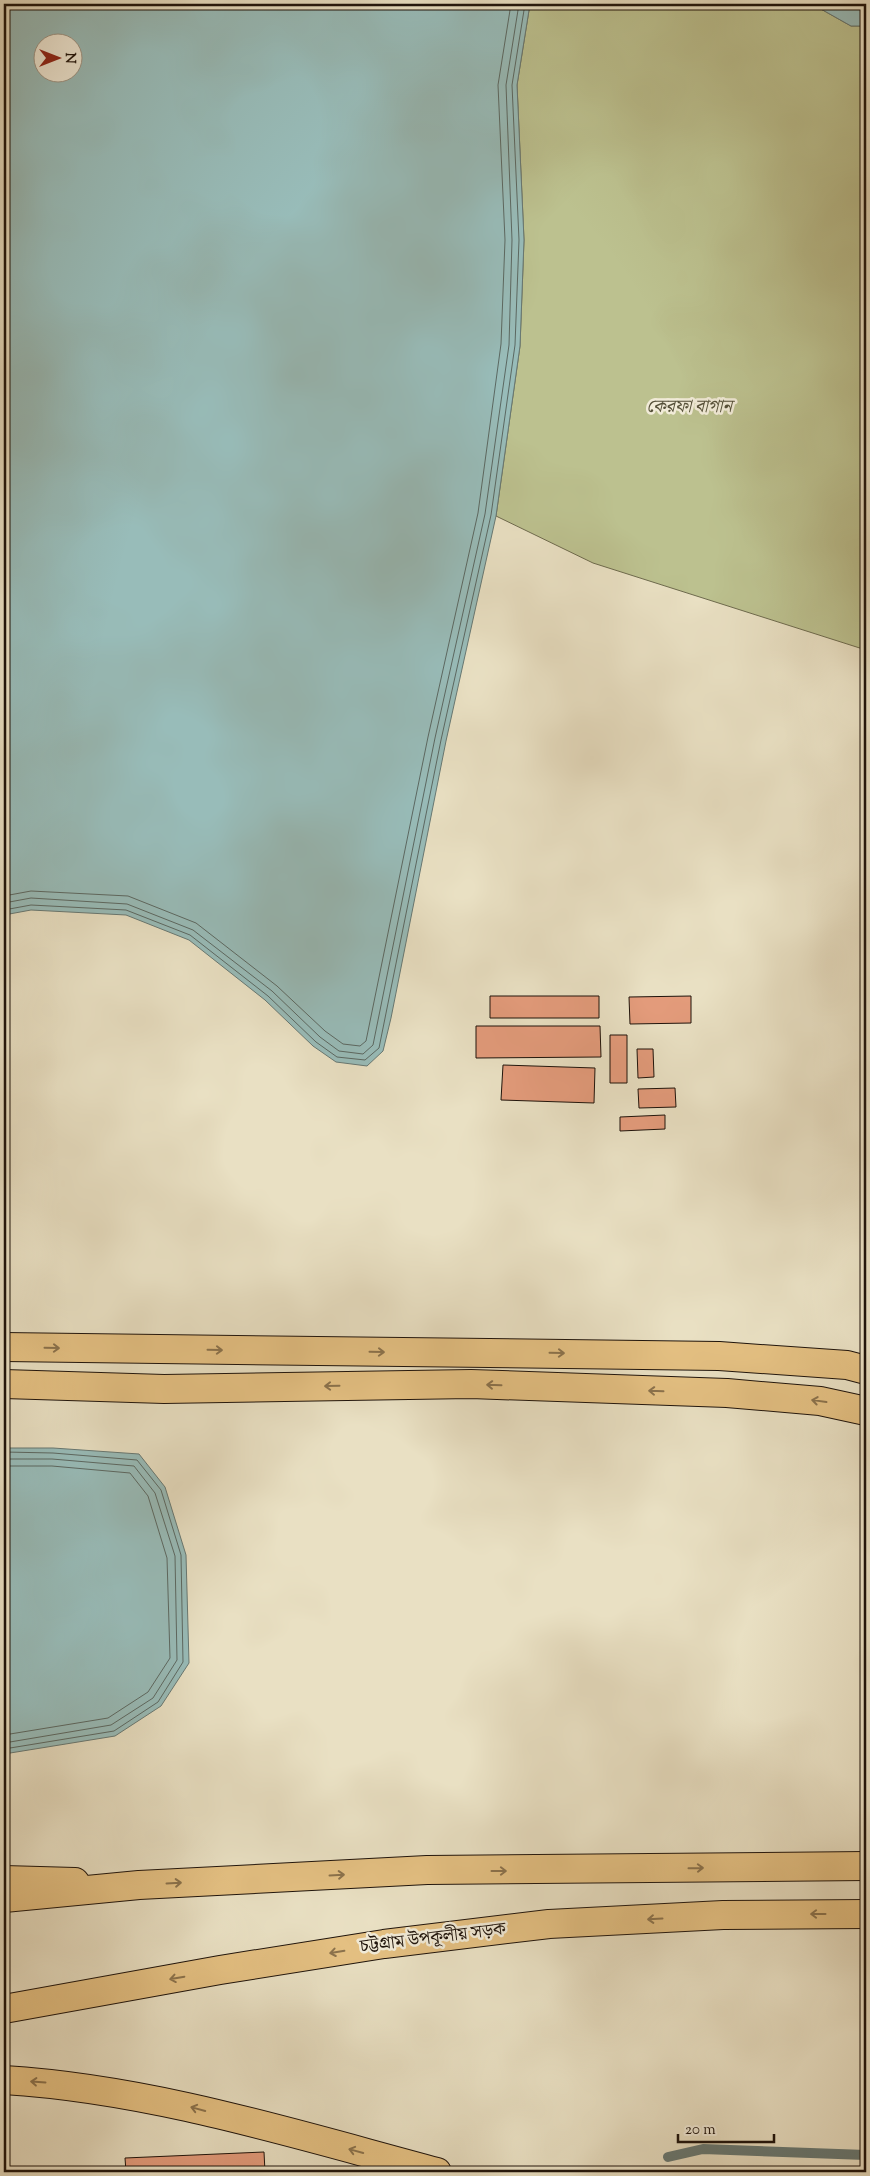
<svg xmlns="http://www.w3.org/2000/svg" width="870" height="2176" viewBox="0 0 870 2176" font-family="'Sorts Mill Goudy','Noto Serif Bengali',serif">
<rect width="100%" height="100%" fill="#e9e0c3"/>
<filter id="stains"><feTurbulence type="fractalNoise" baseFrequency=".004" numOctaves="4"/><feColorMatrix values="0 0 0 0 .2 0 0 0 0 .09 0 0 0 0 .02 0 0 0 .5 -.17"/></filter>
<radialGradient id="worn" r=".72"><stop offset=".6" stop-color="#630" stop-opacity="0"/><stop offset="1" stop-color="#630" stop-opacity=".3"/></radialGradient>
<path fill="#bcc18f" stroke="#6d6a4d" d="M530,4H812L851,26H866V650L593,563L496,516L520,346L524,240L517,85Z"/>
<path fill="#98bcb9" stroke="#677873" fill-rule="evenodd" d="M4,4H530L517,85L524,240L520,346L496,516L446,741L391,1018L383,1051L367,1066L336,1062L313,1046L265,1000L189,940L126,915L31,910L4,915ZM42,42H72V72H42Z
M812,4H866V26H851Z
M4,1448H53L139,1454L165,1487L186,1555L189,1663L161,1706L115,1736L4,1754Z"/>
<g fill="none" stroke-linecap="round" stroke-linejoin="round">
<path stroke="#5b6862" stroke-width="1" d="M4,896L31,891L128,896L196,923L277,986L325,1031L343,1044L360,1046L366,1041L428,737L478,513L501,344L505,240L498,85L511,4
M4,903L31,898L127,904L193,930L272,991L320,1037L339,1051L363,1054L373,1045L435,738L485,514L509,345L512,240L506,85L519,4
M4,910L31,905L126,910L190,935L268,996L316,1042L337,1057L365,1060L379,1048L441,740L491,515L515,345L519,240L512,85L525,4
M4,1452L53,1453L137,1460L161,1490L181,1555L183,1662L158,1702L114,1731L4,1749
M4,1459H52L134,1466L155,1493L175,1556L177,1660L153,1698L111,1725L4,1743
M4,1466H52L130,1473L148,1496L167,1558L170,1658L148,1692L108,1718L4,1735"/>
<path stroke="#677873" stroke-width="10" d="M668,2157L703,2149L866,2155"/>
</g>
<path fill="#e39b7b" stroke="#1e130b" d="M490,996H599V1018H490Z
M691,996V1023L630,1024L629,997Z
M476,1026H600L601,1057L476,1058Z
M610,1035H627V1083H610Z
M637,1049H653L654,1077L638,1078Z
M503,1065L595,1068L594,1103L501,1100Z
M675,1088L676,1107L639,1108L638,1089Z
M665,1115V1129L620,1131V1117Z
M264,2152L265,2172H126L125,2158Z"/>
<g fill="none" stroke-linecap="round" stroke-linejoin="round">
<g stroke="#1e130b" stroke-width="30">
<path id="primary" d="M4,1347L719,1356L847,1365L866,1370
M4,1384L164,1389L471,1384L727,1393L820,1401L866,1411
M4,1880L75,1882"/>
</g>
<g stroke="#1e130b" stroke-width="30">
<path id="trunk" d="M4,1898L139,1885L427,1870L866,1866
M4,2009L220,1970L384,1944L549,1924L723,1915L866,1914
M4,2080C152,2089 294,2134 437,2172"/>
</g>
<use href="#primary" stroke="#e4c082" stroke-width="28"/>
<use href="#trunk" stroke="#e4c082" stroke-width="28"/>
</g>
<defs><path id="oneway-shaft" d="M-6 0H5M1.5-3L5.5 0L1.5 3" fill="none" stroke-width="1.6" stroke-linecap="round" stroke-linejoin="round" transform="scale(1.25)"/></defs>
<g stroke="#8b724c">
<use href="#oneway-shaft" transform="translate(52 1348) rotate(1)"/>
<use href="#oneway-shaft" transform="translate(215 1350) rotate(1)"/>
<use href="#oneway-shaft" transform="translate(377 1352) rotate(1)"/>
<use href="#oneway-shaft" transform="translate(557 1353) rotate(1)"/>
<use href="#oneway-shaft" transform="translate(494 1385) rotate(-178)"/>
<use href="#oneway-shaft" transform="translate(332 1386) rotate(179)"/>
<use href="#oneway-shaft" transform="translate(656 1391) rotate(-178)"/>
<use href="#oneway-shaft" transform="translate(819 1401) rotate(-172)"/>
<use href="#oneway-shaft" transform="translate(696 1868) rotate(-1)"/>
<use href="#oneway-shaft" transform="translate(499 1871)"/>
<use href="#oneway-shaft" transform="translate(337 1875) rotate(-3)"/>
<use href="#oneway-shaft" transform="translate(174 1883) rotate(-3)"/>
<use href="#oneway-shaft" transform="translate(818 1914) rotate(180)"/>
<use href="#oneway-shaft" transform="translate(655 1919) rotate(177)"/>
<use href="#oneway-shaft" transform="translate(337 1952) rotate(171)"/>
<use href="#oneway-shaft" transform="translate(177 1978) rotate(170)"/>
<use href="#oneway-shaft" transform="translate(38 2082) rotate(-176)"/>
<use href="#oneway-shaft" transform="translate(198 2109) rotate(-165)"/>
<use href="#oneway-shaft" transform="translate(356 2151) rotate(-165)"/>
</g>
<g text-anchor="middle" dominant-baseline="central" stroke-width="5" stroke-linejoin="round" paint-order="stroke">
<g font-size="18" font-style="italic" fill="#555039" stroke="#f1ebd8">
<text x="689" y="408">কেরফা বাগান</text>
</g>
<g font-size="18" fill="#1e130b" stroke="#f1ebd8">
<text transform="translate(433 1939) rotate(-7)">চট্টগ্রাম উপকূলীয় সড়ক</text>
</g>
</g>
<rect width="870" height="2176" fill="none" stroke="#e9e0c3" stroke-width="20"/>
<rect x="5" y="5" width="860" height="2166" fill="none" stroke="#1e130b" stroke-width="2.5"/>
<rect x="10" y="10" width="850" height="2156" fill="none" stroke="#1e130b"/>
<g transform="translate(58 58) rotate(90)"><circle r="24" fill="#f1ebd8" stroke="#9d9586"/>
<path d="M0-4L9 19L0 12L-9 19Z" fill="#8f2418"/>
<text y="-8" font-size="14" font-weight="bold" text-anchor="middle" fill="#1e130b">N</text>
</g>
<path d="M678 2134v8h96v-8" fill="none" stroke="#1e130b" stroke-width="2.5"/>
<text x="685" y="2134" font-size="15" fill="#1e130b" stroke="#f1ebd8" stroke-width="4" paint-order="stroke">20 m</text>
<rect width="100%" height="100%" filter="url(#stains)"/>
<rect width="100%" height="100%" fill="url(#worn)"/>
</svg>
